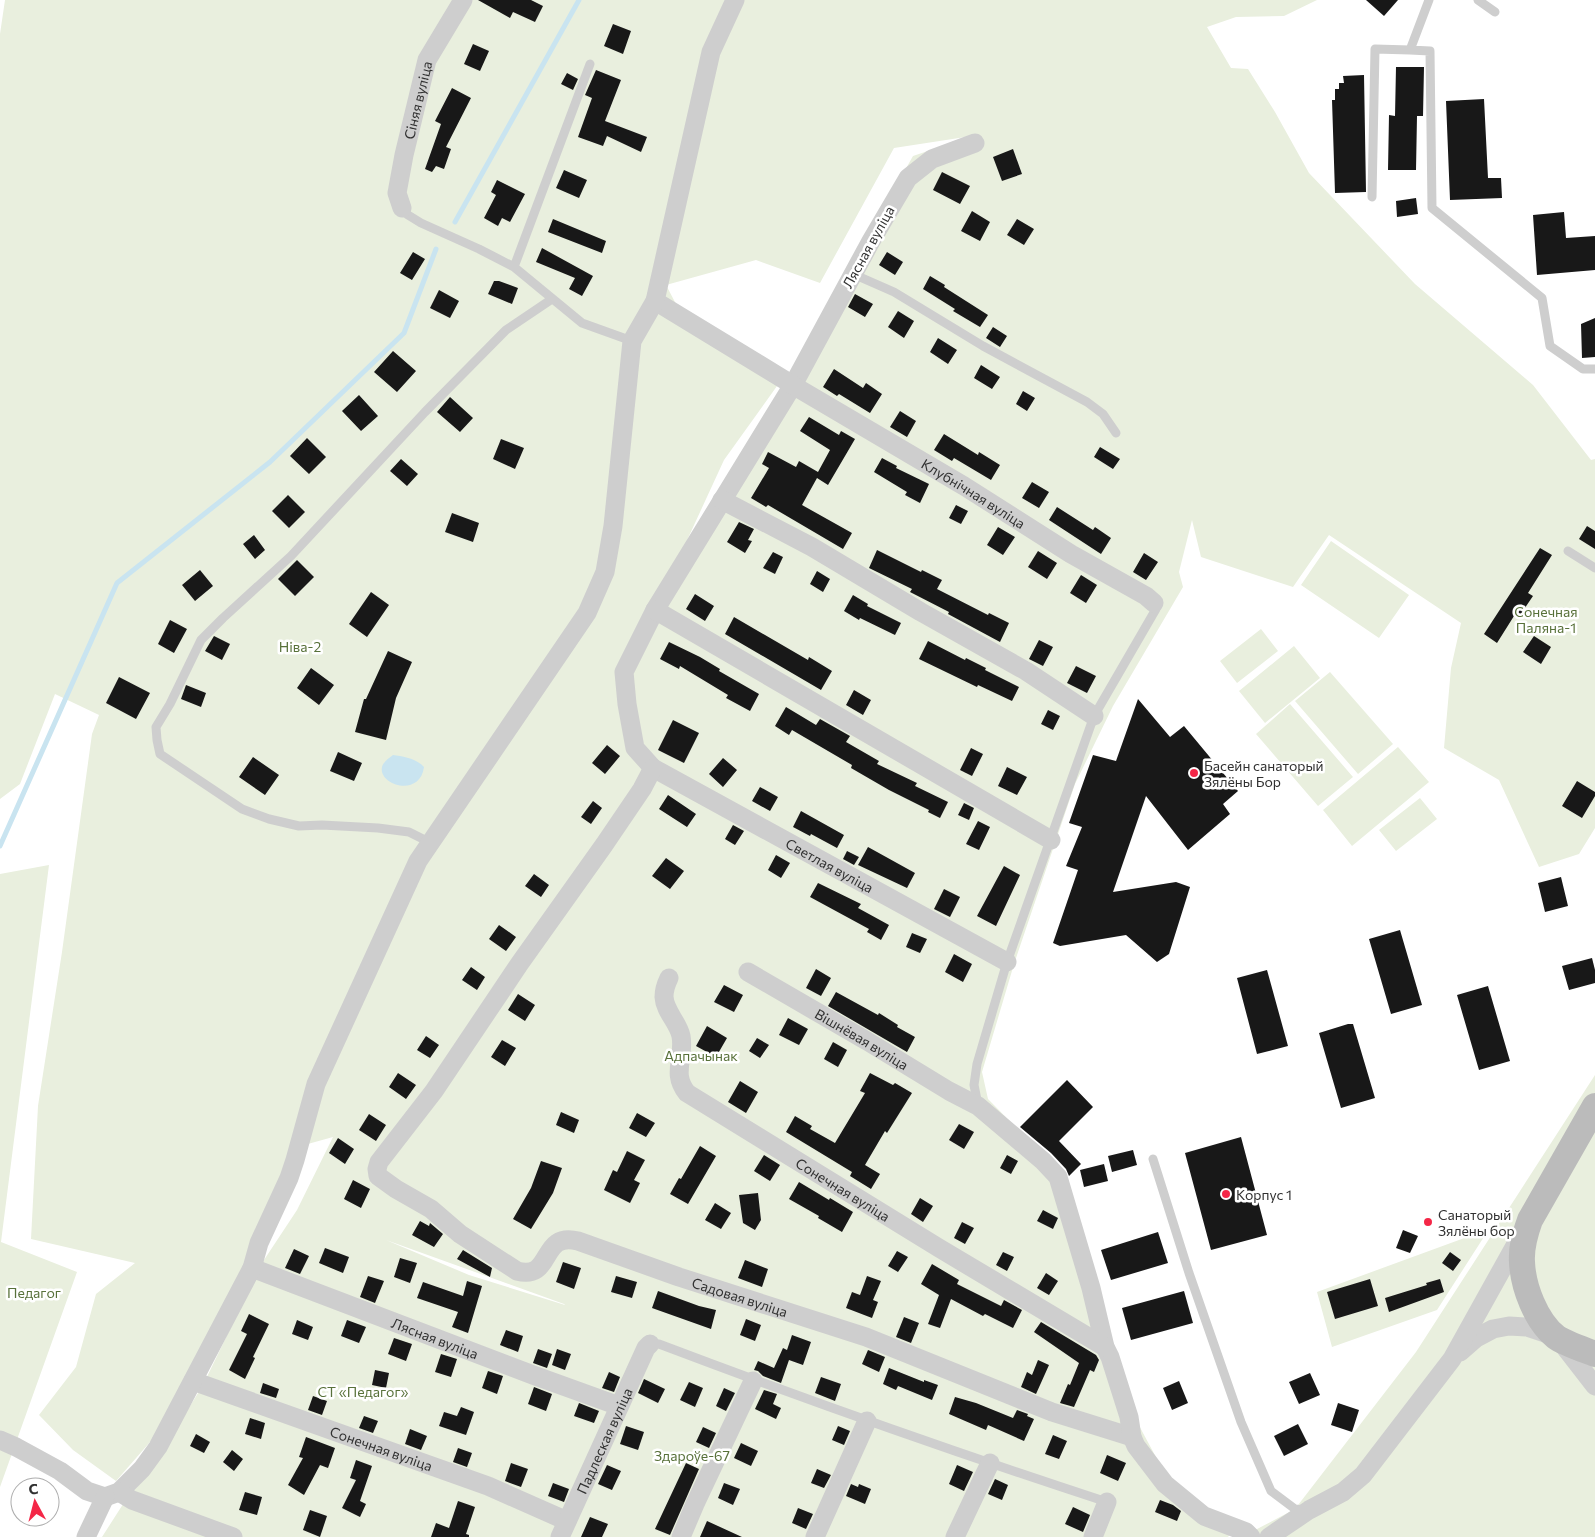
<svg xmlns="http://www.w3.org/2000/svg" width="1595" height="1537" viewBox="0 0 1595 1537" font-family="Commissioner,sans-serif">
<rect width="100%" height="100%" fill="#fff"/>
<path fill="#e9efde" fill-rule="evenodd" d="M5,0H1317L1284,16L1236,17L1207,27L1231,68L1248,69L1275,112L1309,173L1415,284L1533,385L1591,460L1595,459V828L1579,854L1539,867L1499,780L1444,748L1451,668L1461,623L1329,535L1293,587L1201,557L1192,520L1179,572L1183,587L1113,706L1075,784L1014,964L982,1072L988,1099L1044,1156L1063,1182L1136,1420L1164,1472L1206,1510L1238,1525L1228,1537H102L198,1387L116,1481L73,1450L39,1415L76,1367L96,1294L135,1263L31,1239L38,1106L62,952L92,734L99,715L55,694L20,784L0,799V34ZM972,136L913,156L786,381L683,549L724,460L782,379L686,323L666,285L756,260L820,283L894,148ZM333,1137L297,1210L262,1263L203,1385L146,1477L201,1382L297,1147ZM386,1240L564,1304L565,1305L469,1275Z
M1331,541L1409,595L1379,638L1301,585Z
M1261,629L1278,651L1237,683L1220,661Z
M1294,646L1320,678L1265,723L1239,691Z
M1330,672L1393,744L1358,774L1295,701Z
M1290,704L1353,777L1318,806L1256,734Z
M1398,747L1429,782L1352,846L1323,810Z
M1420,798L1437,819L1396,851L1379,830Z
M49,865L1,1242L77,1272L0,1487V874Z
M1595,1075V1537H1242L1295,1509L1416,1352Z
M1489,1229L1437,1310L1332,1347L1317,1292Z"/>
<path fill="#c9e4f0" d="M393,755C403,756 417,759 424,767C420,798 378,785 382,767C383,762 389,758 393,755Z"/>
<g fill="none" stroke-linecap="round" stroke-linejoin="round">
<path stroke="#c9e4f0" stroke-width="5" d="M455,222L579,0
M0,846L117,583L270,462L404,333L436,249"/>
</g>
<path fill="#181818" d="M478,0H531L543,6L535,22L513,12L510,18Z
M1366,0H1398L1384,16Z
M613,24L631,31L623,54L604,46Z
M473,44L489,51L480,71L464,64Z
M1396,67H1424L1423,116H1417L1416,170H1388L1389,115L1395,116Z
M596,70L621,80L605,121L647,137L641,152L607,136L603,146L578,137L592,98L585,95Z
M567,73L578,79L573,90L561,84Z
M1364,75L1366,192L1335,193L1332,100H1335V89H1339V83H1344L1343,76Z
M452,88L471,98L446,147L451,149L444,169L436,166L432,172L425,169L441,124L435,121Z
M1484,99L1488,178H1501L1502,198L1450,200L1446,101Z
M1013,149L1022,174L1002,181L993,157Z
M564,170L587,180L579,198L556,188Z
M942,172L970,186L960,204L933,190Z
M497,180L525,194L510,222L502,218L498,226L484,218L496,195L491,192Z
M1416,198L1418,214L1397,217L1396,201Z
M972,211L990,222L980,241L961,231Z
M1564,212L1566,238L1595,236V270L1537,275L1533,215Z
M553,219L606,241L602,253L548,232Z
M1017,219L1034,229L1024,245L1007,235Z
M542,248L593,276L582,296L569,289L575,278L536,262Z
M413,252L425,259L412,280L400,273Z
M887,252L903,262L895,275L879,265Z
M930,276L945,285L944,287L988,315L980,327L953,311L955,309L923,289Z
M494,281H499L518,288L512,304L488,294Z
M439,290L459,301L450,318L430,308Z
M855,294L873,304L865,317L848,307Z
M898,311L914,321L904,338L888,327Z
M1595,318V357L1582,358L1581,324Z
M993,327L1007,336L1000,347L986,338Z
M938,338L957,350L948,364L930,352Z
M393,351L416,371L397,392L374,372Z
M981,365L1000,377L992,389L974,378Z
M834,369L863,388L866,383L882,394L870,413L839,394L837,396L823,387Z
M1023,391L1035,398L1027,411L1016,404Z
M359,395L378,416L361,431L342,411Z
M450,397L473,418L460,432L437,412Z
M900,411L916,421L907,437L890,427Z
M809,417L839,435L841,431L855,439L828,485L817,478L802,505L852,533L843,549L768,505L766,507L751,498L769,468L762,464L768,452L796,467L799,461L818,472L830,450L800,431Z
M944,434L978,455L979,452L1000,465L991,480L954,458L952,461L934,450Z
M307,438L326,457L309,474L290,456Z
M501,439L524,448L515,469L493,459Z
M1100,447L1120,459L1113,469L1094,457Z
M882,458L897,466L896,468L929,484L920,503L905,495L907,492L874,472Z
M401,459L418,474L407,486L390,471Z
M1032,482L1049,492L1039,508L1022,498Z
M288,495L305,512L289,528L272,511Z
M956,505L968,511L961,524L949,518Z
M1057,507L1093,530L1095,527L1111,538L1101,554L1049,520Z
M452,513L479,523L473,542L445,532Z
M739,522L754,529L748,540L752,541L745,553L727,542Z
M1587,526L1595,531V549L1579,539Z
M998,527L1015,537L1003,555L987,545Z
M254,535L265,550L255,559L243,544Z
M1540,548L1552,555L1528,593L1533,596L1518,618L1514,616L1497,643L1484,634Z
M877,550L921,572L922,570L942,580L937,589L988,615L989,613L1009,623L1000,642L948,614L949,612L910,592L912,589L869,568Z
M1038,551L1057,563L1047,579L1028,567Z
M773,552L783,557L775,574L763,568Z
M1144,553L1158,562L1146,580L1133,572Z
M297,560L314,577L295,596L278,579Z
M200,570L213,586L195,601L182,585Z
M817,571L830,579L823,592L810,584Z
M1081,575L1097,585L1086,603L1070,593Z
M371,592L389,605L367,637L349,624Z
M695,594L714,606L705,621L686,609Z
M853,595L868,604L867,606L901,623L895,635L860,618L859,620L844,611Z
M734,617L808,660L809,657L832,671L821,690L725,634Z
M170,620L187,629L174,653L158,644Z
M214,636L230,644L222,660L205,651Z
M1534,636L1551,647L1541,664L1523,652Z
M1039,640L1053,647L1043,666L1029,659Z
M928,641L965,660L966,658L986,668L985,670L1019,687L1012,701L978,685L977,687L919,659Z
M669,642L700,657L720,669L719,671L759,694L750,711L726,698L728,695L680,666L679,669L660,659Z
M388,651L412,662L396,698L386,740L355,732L364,699H366Z
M1076,666L1096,676L1087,693L1067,683Z
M311,668L334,685L319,705L297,688Z
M119,677L150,693L136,719L106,703Z
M186,685L206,693L201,707L181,699Z
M854,690L871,700L863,715L846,705Z
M1138,699L1170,737L1184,726L1238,791L1223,804L1230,814L1188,850L1146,796L1113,892L1176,882L1190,887L1169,954L1157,962L1126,935L1060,946L1053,943L1078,870L1066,866L1082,827L1069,823L1093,755L1116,761Z
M786,707L816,725L820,719L850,736L846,742L879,761L877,764L917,783L915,786L948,802L940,818L928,812L929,810L889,790L851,768L852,765L792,730L789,735L775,726Z
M1048,710L1060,716L1053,730L1041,724Z
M673,720L699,733L684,763L658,750Z
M607,745L620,756L605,774L592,763Z
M971,748L983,754L972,776L960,770Z
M338,752L362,763L354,781L330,771Z
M253,757L279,775L265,795L239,777Z
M723,758L737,770L723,787L709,774Z
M1007,767L1027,777L1017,795L998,786Z
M1577,781L1595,792V796L1582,818L1562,806Z
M760,787L778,797L770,811L752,801Z
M668,795L696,814L687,827L659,809Z
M593,801L602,808L591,824L581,817Z
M964,803L974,808L969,820L958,815Z
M801,811L844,835L837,848L811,834L810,836L793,827Z
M978,821L990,827L979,850L966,844Z
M733,825L744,831L735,845L725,839Z
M868,847L915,873L907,888L858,865Z
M847,851L859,857L854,865L843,859Z
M776,855L790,863L781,878L768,870Z
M666,858L684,871L670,889L652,876Z
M1004,866L1020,875L996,926L977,916Z
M534,874L549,885L541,897L525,886Z
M1561,877L1568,906L1545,912L1538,883Z
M818,883L861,904L858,908L889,925L881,940L867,932L869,929L810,897Z
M944,889L960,897L950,917L934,909Z
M499,925L516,937L506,951L489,939Z
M1400,930L1422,1005L1391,1014L1369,939Z
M912,933L927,939L920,953L906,947Z
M954,954L972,964L963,982L945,972Z
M1592,958L1595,970V983L1569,990L1562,966Z
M471,967L485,977L477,990L462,980Z
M816,969L831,978L821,996L806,988Z
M1267,970L1288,1046L1257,1054L1237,978Z
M724,985L743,995L734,1012L714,1002Z
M1488,986L1510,1061L1479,1070L1457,995Z
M836,992L878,1015L879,1013L898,1025L897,1027L915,1037L907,1052L828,1006Z
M518,994L535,1005L525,1021L508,1010Z
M788,1018L808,1029L799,1045L779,1035Z
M1348,1024H1353L1375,1098L1341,1108L1319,1033Z
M707,1026L727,1038L716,1057L696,1046Z
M426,1036L439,1045L430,1058L417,1050Z
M757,1038L769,1045L760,1058L749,1051Z
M502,1040L516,1048L505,1066L491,1057Z
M833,1042L847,1050L838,1067L824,1059Z
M398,1073L416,1085L406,1099L389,1087Z
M870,1073L893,1085L895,1083L912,1093L887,1133L885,1131L865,1165L880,1174L871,1189L850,1176L852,1172L786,1132L795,1116L812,1126L810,1129L835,1143L865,1093L860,1091Z
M1067,1080L1093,1107L1059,1141L1081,1164L1069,1176L1066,1169L1051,1153L1020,1127Z
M740,1081L758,1092L746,1113L728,1102Z
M561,1112L579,1120L574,1133L556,1125Z
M637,1113L655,1123L646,1137L629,1128Z
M369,1114L386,1125L376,1141L359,1130Z
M959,1124L974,1132L964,1149L949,1140Z
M1241,1137L1267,1235L1211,1250L1185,1153Z
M338,1138L354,1149L345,1164L329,1153Z
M700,1146L716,1156L688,1204L670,1194L679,1178L681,1179Z
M1133,1150L1137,1165L1112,1172L1108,1156Z
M627,1151L645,1160L634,1180L640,1183L630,1203L604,1190L613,1170L617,1172Z
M764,1155L780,1165L770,1181L754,1171Z
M1007,1155L1018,1161L1011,1174L1000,1168Z
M541,1161L562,1168L553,1193L531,1229L513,1219L531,1188Z
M1104,1164L1108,1181L1084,1187L1080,1170Z
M353,1180L370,1189L361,1208L344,1199Z
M799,1182L829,1200L830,1198L853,1212L842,1232L818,1218L819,1216L789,1199Z
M758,1193L761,1220L755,1230L743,1223L739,1195Z
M920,1198L933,1206L923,1222L911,1214Z
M715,1203L731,1213L721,1229L705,1220Z
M1043,1210L1058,1218L1053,1229L1037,1221Z
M420,1221L429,1226L430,1223L443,1234L434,1247L412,1235Z
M962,1222L974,1228L965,1244L954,1238Z
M1403,1230L1418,1236L1410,1253L1396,1248Z
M1158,1232L1168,1263L1111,1280L1101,1250Z
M325,1248L349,1257L343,1273L319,1263Z
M294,1249L309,1256L300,1274L285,1268Z
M463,1250L492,1268L490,1277L457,1259Z
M897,1251L908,1257L898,1272L888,1266Z
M1003,1252L1014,1257L1007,1271L996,1265Z
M1450,1252L1461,1260L1453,1271L1442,1263Z
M400,1258L417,1263L410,1283L394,1277Z
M745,1260L768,1269L762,1287L738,1278Z
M563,1262L581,1268L574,1289L556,1282Z
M932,1264L959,1280L957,1284L1001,1306L1004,1300L1022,1310L1013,1328L985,1314L983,1316L951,1299L940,1328L928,1324L939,1295L921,1284Z
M1046,1273L1058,1281L1049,1295L1037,1288Z
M368,1276L384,1281L375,1303L360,1297Z
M616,1276L637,1282L632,1298L611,1292Z
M867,1276L881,1281L873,1300L878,1302L872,1318L846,1308L852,1292L860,1295Z
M1370,1279L1378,1306L1335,1319L1327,1292Z
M1440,1279L1444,1292L1389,1312L1385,1298L1427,1285L1426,1283Z
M467,1281L482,1286L468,1333L452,1327L458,1312L417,1298L423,1282L463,1296Z
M658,1291L699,1306L716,1310L711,1329L652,1308Z
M1184,1291L1193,1323L1131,1340L1122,1308Z
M249,1314L269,1324L253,1357L255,1358L245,1379L229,1370L247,1334L241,1331Z
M904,1317L919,1323L911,1343L896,1337Z
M746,1319L761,1325L755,1341L740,1335Z
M297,1320L313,1327L308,1340L292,1334Z
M347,1320L366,1327L359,1343L341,1336Z
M1041,1322L1096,1355L1099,1360L1094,1372L1090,1370L1074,1407L1060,1403L1068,1384L1070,1385L1079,1363L1034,1332Z
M506,1330L523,1336L518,1352L500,1345Z
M792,1335L811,1342L803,1365L789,1360L781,1383L763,1376L758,1371L754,1370L758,1361L774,1368L783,1348L787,1350Z
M394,1338L412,1344L406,1361L388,1354Z
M538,1349L552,1354L547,1368L533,1363Z
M557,1349L571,1354L565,1370L552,1365Z
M868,1350L885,1357L879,1372L862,1364Z
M441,1354L457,1359L451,1377L435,1372Z
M1038,1360L1049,1365L1036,1394L1021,1387L1027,1372L1032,1375Z
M889,1368L924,1382V1380L938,1385L932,1400L898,1386L896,1390L883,1384Z
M375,1370L389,1373L386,1388L372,1385Z
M488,1371L503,1376L497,1394L482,1388Z
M609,1372L620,1377L614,1392L602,1388Z
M1310,1373L1320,1395L1299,1404L1289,1382Z
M821,1377L841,1384L835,1401L815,1393Z
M644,1379L665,1389L658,1403L638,1393Z
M1179,1381L1188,1403L1172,1410L1163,1388Z
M689,1382L703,1388L695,1407L680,1400Z
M263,1383L279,1389L276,1398L260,1393Z
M534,1387L552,1394L546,1411L528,1404Z
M724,1388L735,1393L726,1411L716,1406Z
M764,1390L777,1394L773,1404L781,1408L776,1419L755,1409Z
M313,1396L327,1401L322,1415L308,1410Z
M955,1397L976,1403L1013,1418L1017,1410L1028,1414L1027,1416L1034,1419L1024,1441L988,1425L986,1430L949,1414Z
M579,1403L599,1411L594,1423L574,1416Z
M1338,1403L1359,1410L1352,1432L1331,1425Z
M461,1407L474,1412L466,1435L439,1426L444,1412L457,1416Z
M364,1416L378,1421L373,1433L359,1428Z
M250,1418L265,1423L261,1439L245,1434Z
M1298,1424L1308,1444L1284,1456L1274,1436Z
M626,1426L644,1432L638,1450L620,1444Z
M838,1426L850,1431L844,1445L832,1440Z
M703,1427L716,1433L709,1448L696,1442Z
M410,1429L427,1436L421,1450L405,1444Z
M196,1434L210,1442L204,1453L190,1446Z
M1053,1435L1067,1441L1059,1459L1045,1454Z
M306,1437L335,1448L328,1468L320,1465L304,1495L288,1485L303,1458L299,1457Z
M741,1443L758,1451L751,1466L734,1458Z
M458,1448L472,1453L467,1467L453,1462Z
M232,1450L243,1459L234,1471L223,1462Z
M1107,1455L1126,1463L1118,1481L1100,1473Z
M356,1460L372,1466L360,1501L366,1504L360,1517L342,1508L356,1480L350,1478Z
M511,1463L528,1469L521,1487L505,1481Z
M686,1463L699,1469L670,1535L655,1529Z
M607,1465L621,1471L612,1490L598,1484Z
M957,1465L973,1472L964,1491L949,1484Z
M817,1469L831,1475L824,1488L811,1483Z
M995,1479L1008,1485L1002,1500L988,1494Z
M553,1483L569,1489L564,1502L548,1496Z
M724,1483L740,1489L733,1505L718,1498Z
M851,1484L858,1487L859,1484L871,1489L865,1504L846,1496Z
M245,1492L262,1497L257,1515L239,1510Z
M1160,1500L1173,1505L1181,1511L1177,1521L1155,1512Z
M458,1501L475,1507L466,1534L469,1535V1537H431L436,1523L449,1528Z
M1073,1507L1090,1515L1083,1532L1065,1524Z
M798,1508L813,1514L806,1529L792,1523Z
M310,1510L327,1516L320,1537L303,1530Z
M590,1517L608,1524L602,1537H581Z
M707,1521L742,1537H700Z"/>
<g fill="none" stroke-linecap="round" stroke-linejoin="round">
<path stroke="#cecece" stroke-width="9" d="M1478,0L1495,12
M1410,50L1430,51L1432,208L1542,298L1550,346L1583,369H1595
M1372,197L1375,49L1410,50L1429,0
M402,208L408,215L421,223L479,249L514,267L582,323L632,341
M514,267L590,64
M853,274L894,292L983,346L1087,402L1103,414L1116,433
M1568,551L1595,568
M431,843L409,832L378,828L322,825L299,826L269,819L242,809L160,754L157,740L156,727L170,704L201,640L223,618L291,556L425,412L506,330L552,299
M978,1105L974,1085L977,1064L1007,962L1094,716L1156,609L1154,603
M1153,1159L1189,1273L1241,1422L1271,1491L1295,1509L1304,1510
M650,1344H659C807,1400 957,1453 1107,1502"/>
<g stroke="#cecece" stroke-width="19">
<path id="s1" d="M975,143L932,159L908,178L871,241L793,385L655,610L624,672L627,704L635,748L653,768L1007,962"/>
<path id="s2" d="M402,208L397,193L404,155L427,60L463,0"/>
<path id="s3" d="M655,301L801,390L964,486L1071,554L1146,596L1154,603"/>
<path d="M722,500L812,547L921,612L1026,671L1094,716"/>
<path d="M655,610L1051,840"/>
<path id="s4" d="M653,768L642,789L604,845L520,963L434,1091L379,1162L377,1169L378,1176L396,1189L431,1209L460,1234L517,1271C554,1281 539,1231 578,1241L679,1277L866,1337L1052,1412L1132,1437"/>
<path id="s5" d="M748,972L867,1041L949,1091L978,1106L1043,1161L1058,1177L1091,1288L1105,1347L1110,1357L1129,1417L1132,1437L1136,1446L1165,1484L1204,1516L1246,1532L1251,1537"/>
<path id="s6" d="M669,978C666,984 664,990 664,997C665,1012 678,1022 681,1036C685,1059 671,1073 687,1093L939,1248L1105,1347"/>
<path id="s7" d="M252,1268L533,1375L619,1406"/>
<path d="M1460,1352L1476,1338L1493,1329L1509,1326L1527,1327L1557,1337L1595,1386"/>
<path id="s8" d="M193,1381L488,1486L567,1521"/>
<path d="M0,1440L16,1447L60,1471L87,1491L105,1497L119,1492L142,1469L158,1447L252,1268L259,1243L289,1178L295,1160L316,1084L418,861L587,613L605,572L613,526L632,341L655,301L711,52L735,0"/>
<path d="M119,1492L132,1500L233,1537"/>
<path d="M86,1537L105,1497"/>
<path id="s9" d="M560,1537L646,1348L650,1344"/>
<path d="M681,1537L695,1504L753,1381"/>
<path d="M815,1537L867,1421"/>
<path d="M955,1537L990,1463"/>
<path d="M1093,1537L1107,1502"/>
<path d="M1269,1537L1309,1510L1343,1492L1363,1475L1452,1359L1521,1235"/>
</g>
<path stroke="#bbb" stroke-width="26" d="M1595,1106L1530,1220C1525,1234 1521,1247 1522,1262C1523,1287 1536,1321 1556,1337C1564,1343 1585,1350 1595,1354"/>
</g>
<g fill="#f42747" stroke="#fff" stroke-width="2">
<circle cx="1194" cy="773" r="5"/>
<circle cx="1226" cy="1194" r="5"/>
<circle cx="1428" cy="1222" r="5"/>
</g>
<g text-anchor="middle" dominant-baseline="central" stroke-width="5" stroke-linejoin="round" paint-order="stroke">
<g font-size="14" fill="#313131" stroke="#fff">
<text stroke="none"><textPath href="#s2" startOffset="111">Сіняя вуліца</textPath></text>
<text transform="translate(868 247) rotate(-61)">Лясная вуліца</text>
<text stroke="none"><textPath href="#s3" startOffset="372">Клубнічная вуліца</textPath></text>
<text stroke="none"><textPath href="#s1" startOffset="952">Светлая вуліца</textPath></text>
<text stroke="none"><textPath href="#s5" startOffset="132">Вішнёвая вуліца</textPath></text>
<text stroke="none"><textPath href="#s6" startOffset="305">Сонечная вуліца</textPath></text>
<text stroke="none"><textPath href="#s4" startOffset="910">Садовая вуліца</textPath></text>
<text stroke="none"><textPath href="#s7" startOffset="196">Лясная вуліца</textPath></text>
<text stroke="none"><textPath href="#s9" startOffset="106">Падлеская вуліца</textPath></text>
<text stroke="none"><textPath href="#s8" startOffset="200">Сонечная вуліца</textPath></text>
</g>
<g font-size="14" fill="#58713a" stroke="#fff">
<text x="1546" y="611">Сонечная<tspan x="1546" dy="16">Паляна-1</tspan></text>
<text x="300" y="646">Ніва-2</text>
<text x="701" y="1055">Адпачынак</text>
<text x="34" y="1292">Педагог</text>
<text x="363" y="1391">СТ «Педагог»</text>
<text x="692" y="1455">Здароўе-67</text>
</g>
<g font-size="14" fill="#313131" stroke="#fff" text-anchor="start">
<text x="1204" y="765">Басейн санаторый<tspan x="1204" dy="16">Зялёны Бор</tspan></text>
<text x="1236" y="1194">Корпус 1</text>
<text x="1438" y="1214">Санаторый<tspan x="1438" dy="16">Зялёны бор</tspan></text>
</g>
</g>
<g transform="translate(35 1502) rotate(353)"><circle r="24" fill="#ffffff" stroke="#adadad"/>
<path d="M0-4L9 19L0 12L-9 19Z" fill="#f42747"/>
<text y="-8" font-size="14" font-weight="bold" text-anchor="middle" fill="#313131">С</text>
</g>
</svg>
